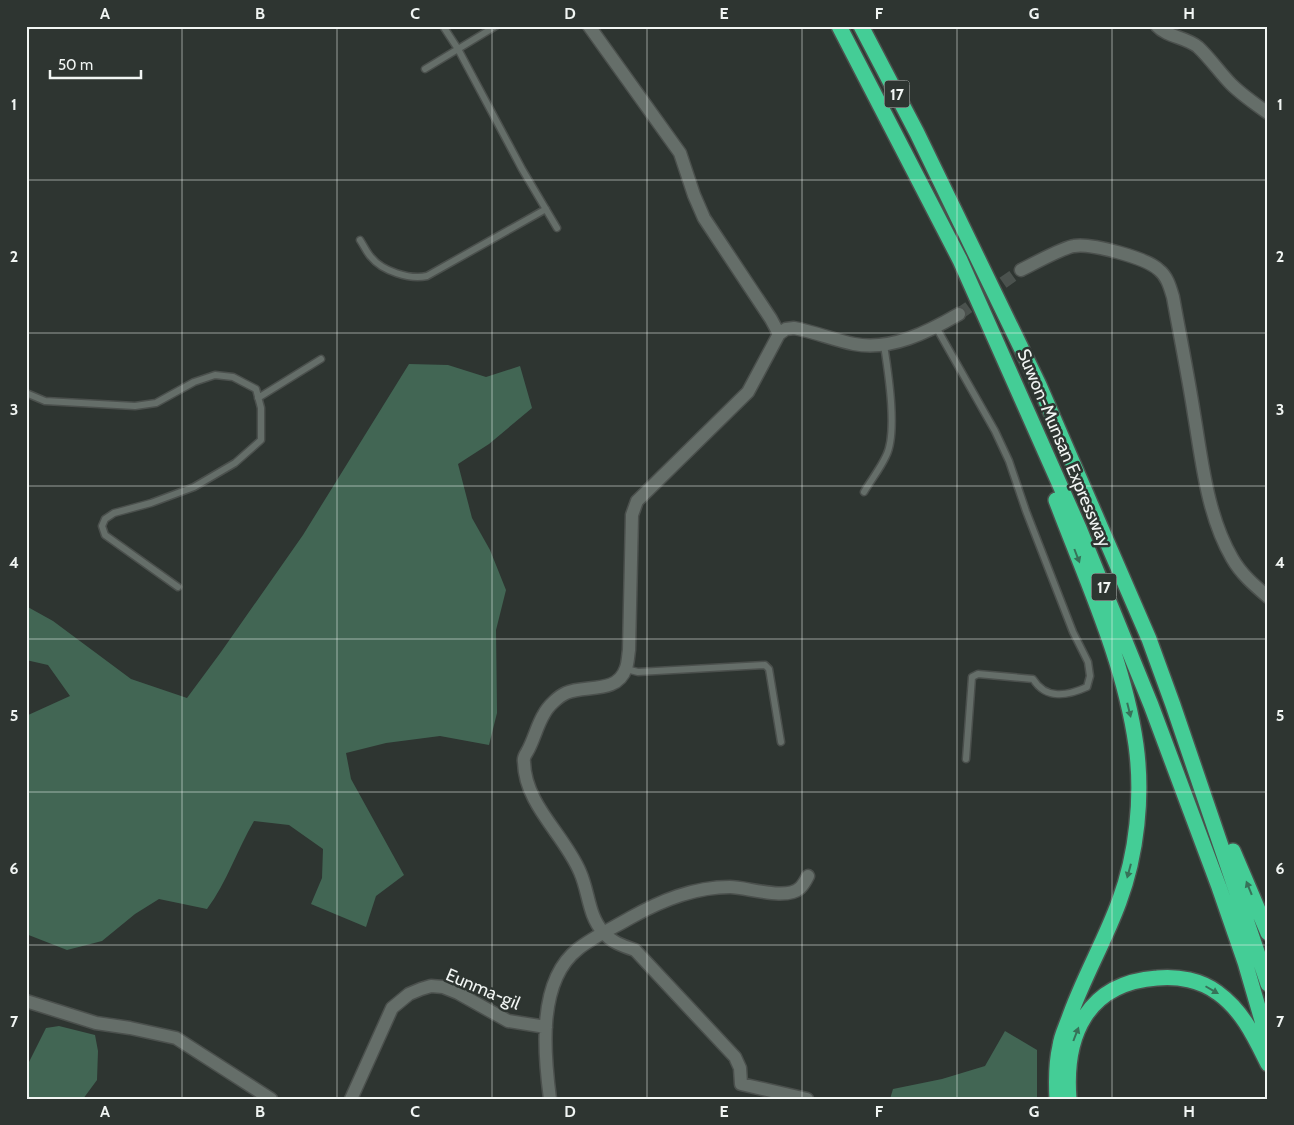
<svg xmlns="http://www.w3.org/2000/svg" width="1294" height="1125" viewBox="0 0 1294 1125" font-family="Cabin,sans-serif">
<rect width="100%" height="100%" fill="#2e3531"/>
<path fill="#426654" d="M409,364L448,365L486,377L520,366L532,408L489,444L458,464L472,518L490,550L506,590L496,630L497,713L489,745L440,736L386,743L346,753L351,779L404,875L376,896L366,927L311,904L322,878L323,849L289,825L254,821C237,850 227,882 207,909L159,899L135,914L102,941L67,950L26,934V716L70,696L48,665L26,660V606L53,621L131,679L187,698L221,652L303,535Z
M59,1026L95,1035L98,1051L97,1080L83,1099H26V1068L46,1028Z
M1005,1031L1037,1050V1099H890L893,1089L942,1079L985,1066Z"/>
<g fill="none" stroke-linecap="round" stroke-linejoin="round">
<path stroke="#4b524e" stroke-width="12" stroke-dasharray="12 6" stroke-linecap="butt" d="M959,314L1021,270"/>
<g stroke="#4b504d" stroke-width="9">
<path id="service" d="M443,26L458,49L522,169L557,228
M26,27L27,26
M425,69L496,26
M360,240C364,246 367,253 371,257C382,271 410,280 427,276L546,209
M936,327L995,431L1009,461L1026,511L1073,632L1088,662L1090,676L1087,687C1067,696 1046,700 1033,679L978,674L972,677L966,759
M26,393L45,401L135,406L156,403L194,382L215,375L233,377L256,389L261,408V440L235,463L194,487L151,503L114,513L105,519L102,526L105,535L178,587
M258,398L321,359
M864,492C871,480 880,469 886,456C898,433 888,371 884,345
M626,669L638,672L765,665L769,669L781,742"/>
</g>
<g stroke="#4b504d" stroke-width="15">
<path id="minor" d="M589,26L680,153L694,195L704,218L771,319L779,334L748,392L637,501L632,515L629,650C628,656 628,663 626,668C617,695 585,684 566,693C559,696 548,706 544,714C537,725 534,740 527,752C525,755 523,758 524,762C525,805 564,834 580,872C589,892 588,915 603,932C611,942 623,946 635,950L735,1057L740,1068L741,1084L807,1099
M1157,26C1167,37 1186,37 1198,47C1210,58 1220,73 1231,84C1242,95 1255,104 1268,113
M1021,270C1031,265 1064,247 1074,246C1091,243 1147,258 1159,270C1167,276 1170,287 1173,297C1180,336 1188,375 1194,414C1202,461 1207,515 1232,558C1241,574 1254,585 1268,597
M779,334L786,329L794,328C815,332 834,340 854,344C891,351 928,332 959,314
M26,1001L96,1023L130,1028L176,1038L271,1099
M351,1099L392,1008L409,994L421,989L431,986L443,987L458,993L508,1021L546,1027
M550,1099C544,1053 537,981 578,949C593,937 613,928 630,918C660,901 693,887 730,887C747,887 786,901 800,888C803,885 806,880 808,876"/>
</g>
<g stroke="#4b504d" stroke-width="18">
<path id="motorway" d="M839,26L960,260L1079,528L1151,705L1219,887L1245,962L1268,1041
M861,26L917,133L1039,385L1149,639L1173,705L1268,984
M1056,500C1086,580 1124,660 1136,745C1143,796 1137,854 1119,902C1104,943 1082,980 1068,1021C1065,1029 1061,1037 1060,1046C1056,1063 1056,1081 1057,1099
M1233,851L1268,933
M1069,1099C1064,1035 1087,983 1157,978C1178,976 1201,980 1218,993C1243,1011 1255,1038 1268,1064"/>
</g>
<use href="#service" stroke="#656e69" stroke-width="6"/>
<use href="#minor" stroke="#656e69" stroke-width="12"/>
<use href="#motorway" stroke="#44cd96" stroke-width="15"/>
</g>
<defs><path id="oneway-solid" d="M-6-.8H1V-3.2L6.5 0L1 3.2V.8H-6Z" transform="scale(1.25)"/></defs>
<g fill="#377259">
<use href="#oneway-solid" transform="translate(1077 556) rotate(69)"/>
<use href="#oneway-solid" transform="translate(1129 710) rotate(76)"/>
<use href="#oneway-solid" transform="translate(1129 871) rotate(105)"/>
<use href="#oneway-solid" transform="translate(1249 888) rotate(-112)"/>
<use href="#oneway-solid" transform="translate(1212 990) rotate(30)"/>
<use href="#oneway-solid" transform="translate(1076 1034) rotate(-69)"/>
</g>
<path fill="none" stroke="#f1f5f3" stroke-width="1" stroke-opacity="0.55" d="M182,26V1099M337,26V1099M492,26V1099M647,26V1099M802,26V1099M957,26V1099M1112,26V1099M26,180H1268M26,333H1268M26,486H1268M26,639H1268M26,792H1268M26,945H1268"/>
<g text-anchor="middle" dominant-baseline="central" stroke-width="5" stroke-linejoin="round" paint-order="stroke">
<g fill="#2e3531" stroke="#b6bbb9" stroke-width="1">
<rect x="884.5" y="80.5" width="25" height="27" rx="4"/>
<rect x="1091.5" y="573.5" width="25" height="27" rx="4"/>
</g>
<g font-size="16" font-weight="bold" fill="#f1f5f3">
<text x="897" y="94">17</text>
<text x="1104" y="587">17</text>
</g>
<g font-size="18" fill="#f1f5f3" stroke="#2e3531">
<text transform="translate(1064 448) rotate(67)">Suwon-Munsan Expressway</text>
<text transform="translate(483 989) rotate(23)">Eunma-gil</text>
</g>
</g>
<rect width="1294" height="1125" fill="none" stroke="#2e3531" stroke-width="55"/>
<path d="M50 70v8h91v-8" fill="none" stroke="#f1f5f3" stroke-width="2.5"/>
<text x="58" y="70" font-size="15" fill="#f1f5f3" stroke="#2e3531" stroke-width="4" paint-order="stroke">50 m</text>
<rect x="28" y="28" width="1238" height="1070" fill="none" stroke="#f1f5f3" stroke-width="2"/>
<g font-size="16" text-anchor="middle" font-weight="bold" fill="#f1f5f3">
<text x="105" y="19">A</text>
<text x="260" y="19">B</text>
<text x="415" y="19">C</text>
<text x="570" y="19">D</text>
<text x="724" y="19">E</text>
<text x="879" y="19">F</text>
<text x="1034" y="19">G</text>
<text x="1189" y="19">H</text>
<text x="14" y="110">1</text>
<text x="1280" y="110">1</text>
<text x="14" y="262">2</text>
<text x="1280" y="262">2</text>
<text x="14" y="415">3</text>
<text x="1280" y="415">3</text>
<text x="14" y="568">4</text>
<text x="1280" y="568">4</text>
<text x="14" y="721">5</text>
<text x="1280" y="721">5</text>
<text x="14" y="874">6</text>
<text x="1280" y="874">6</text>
<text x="14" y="1027">7</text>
<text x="1280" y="1027">7</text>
<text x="105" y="1117">A</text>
<text x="260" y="1117">B</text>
<text x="415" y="1117">C</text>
<text x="570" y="1117">D</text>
<text x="724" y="1117">E</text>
<text x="879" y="1117">F</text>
<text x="1034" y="1117">G</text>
<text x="1189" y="1117">H</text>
</g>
</svg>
